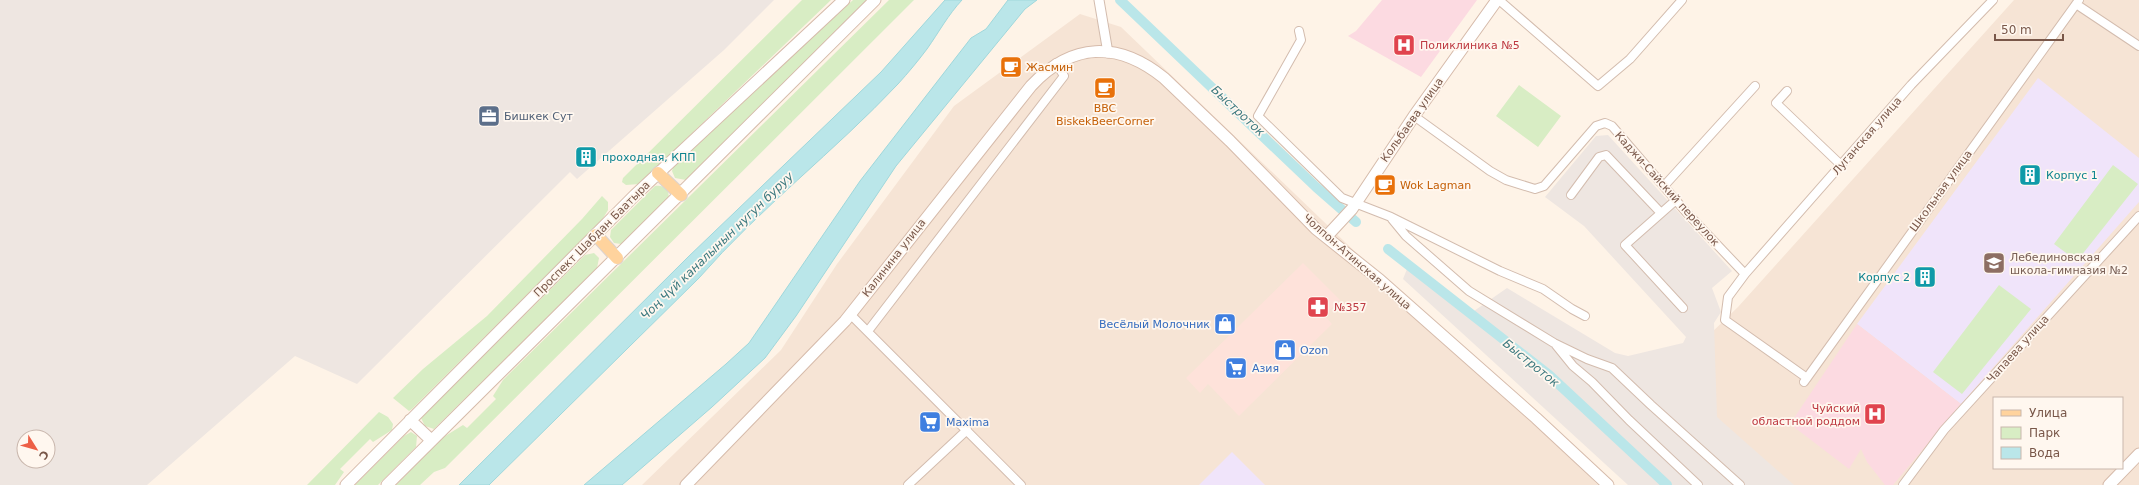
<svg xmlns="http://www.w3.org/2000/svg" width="2139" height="485" viewBox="0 0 2139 485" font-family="'DejaVu Sans',sans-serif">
<rect width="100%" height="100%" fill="#fef3e7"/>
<path fill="#f6e4d5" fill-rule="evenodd" d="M2014,0H2139V485H1678L1617,424L1738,307ZM1994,398H2122V468H1994Z
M1080,14L1121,27L1598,485H642L781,350L837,264L954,106Z"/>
<path fill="#fee2da" d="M1303,263L1340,300L1324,315L1332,324L1239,416L1208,384L1200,393L1186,378Z"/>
<path fill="#eee6e1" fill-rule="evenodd" d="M0,0H774L724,50L577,179L570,172L357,384L295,356L147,485H0ZM24,437H48V461H24Z
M1608,135L1732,271L1712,288L1721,312L1714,323L1717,417L1794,485H1671L1574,393L1474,311L1507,288L1615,353L1628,356L1683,343L1686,337L1584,226L1545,197L1596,136Z
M1407,269L1542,373L1661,485H1628L1403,279Z"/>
<path fill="#f0e4fa" d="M2038,78L2139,158V202L1961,404L1857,324Z
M1232,452L1265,485H1199Z"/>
<path fill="#fcdae1" d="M1382,0H1477L1421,77L1348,36L1356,31Z
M1857,324L1961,404L1893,485H1885L1867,462L1861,449L1849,469L1790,424Z"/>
<path fill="#d8edc4" d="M802,0H831L639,184L626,185L622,182L623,178Z
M853,0H870L686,180L675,178L672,171L674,165Z
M889,0H914L445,468L434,472L420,485H396L442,438L463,425L467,428L496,399L493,396L503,380Z
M1519,85L1561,116L1538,147L1496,116Z
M2113,165L2138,184L2077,261L2054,244Z
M655,186C664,184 671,191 668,200L624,242L621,244L614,243L610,237L611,230Z
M602,196L608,202V210L602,220L412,409L409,411L393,398L423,369L487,316L582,219Z
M594,253L599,258L597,268L434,429L425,426L421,418L585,255Z
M1999,285L2031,309L1962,394L1933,372Z
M379,412L388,417L393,424L392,430L373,442L370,439L340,469L344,472L335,485H307Z
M411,432L417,436L416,447L378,485H355L404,436Z"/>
<path fill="#bae6e9" stroke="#9fd7db" d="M945,0H962C948,15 939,32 927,49C918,61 908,73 898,84C835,151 760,208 699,278L489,485H459L688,257L881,72Z
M1008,0H1037L1025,9L896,166L796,316L765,358L712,407L622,485H584L726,364L749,343L860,181L971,38L986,29Z"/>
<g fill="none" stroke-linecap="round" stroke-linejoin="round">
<path stroke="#bae6e9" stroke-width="10" d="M1120,0L1316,187L1356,222
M1388,249L1549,375L1667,485"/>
<g stroke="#d3bcae" stroke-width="10">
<path id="minor" d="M1499,0L1598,86L1630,59L1682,0
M2076,4L2139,46
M1299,31L1301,40L1258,116L1342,198L1391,217L1500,271L1543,289L1572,309L1585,316
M1787,91L1776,103L1841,165
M1414,116L1490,171L1506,180L1535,189L1544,186L1596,126L1605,123L1612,126L1686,212L1745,274
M1664,186L1755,86
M1571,195L1599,157L1606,155L1661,213
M1676,200L1625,245L1683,308
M1392,219L1406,236L1469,291L1554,343L1587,359L1612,368L1651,405L1740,485
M850,314L1021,485
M868,331L1064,76L1056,63
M1556,345L1573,366L1592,382L1629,420L1698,485
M1807,378L1725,320L1728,297L1745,274L1911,85L1993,0
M1804,382L2079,0
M908,485L967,430
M1903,485L1944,430L2139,216"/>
</g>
<g stroke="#d3bcae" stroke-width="11">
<path id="tertiary" d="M1099,0L1108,53"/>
</g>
<g stroke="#d6bbab" stroke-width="13">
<path id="secondary" d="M1326,237L1352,209L1414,116L1497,0
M410,420L431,440
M346,485L635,195L844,0
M387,485L875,0
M686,485L845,321L1031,86C1072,42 1118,41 1164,78L1230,141L1316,229L1380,280L1536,418L1608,485
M2109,485L2139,454"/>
</g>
<g stroke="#dcd3d0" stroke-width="14">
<path id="primary" d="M658,173L681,195
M596,235L617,258"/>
</g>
<use href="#minor" stroke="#fff" stroke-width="8"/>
<use href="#tertiary" stroke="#fff" stroke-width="9"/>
<use href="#secondary" stroke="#fff" stroke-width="11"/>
<use href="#primary" stroke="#ffd39d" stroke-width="12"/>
</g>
<defs>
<g id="hospital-square" transform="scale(1.15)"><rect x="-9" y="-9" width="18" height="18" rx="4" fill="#e0444e" stroke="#fff7ef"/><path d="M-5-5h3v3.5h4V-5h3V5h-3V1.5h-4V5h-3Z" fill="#fff"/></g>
<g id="cafe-square" transform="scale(1.15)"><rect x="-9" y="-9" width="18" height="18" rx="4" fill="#e8710a" stroke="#fff7ef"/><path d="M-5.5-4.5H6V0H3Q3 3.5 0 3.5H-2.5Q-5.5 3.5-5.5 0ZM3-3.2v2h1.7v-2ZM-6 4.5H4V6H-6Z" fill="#fff"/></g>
<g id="office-square" transform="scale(1.15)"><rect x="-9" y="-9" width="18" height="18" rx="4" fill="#5c6f8a" stroke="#fff7ef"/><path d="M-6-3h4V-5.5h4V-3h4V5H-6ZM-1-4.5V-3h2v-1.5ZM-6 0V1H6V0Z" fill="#fff"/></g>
<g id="building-square" transform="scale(1.15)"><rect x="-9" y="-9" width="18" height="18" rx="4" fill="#0f9aa8" stroke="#fff7ef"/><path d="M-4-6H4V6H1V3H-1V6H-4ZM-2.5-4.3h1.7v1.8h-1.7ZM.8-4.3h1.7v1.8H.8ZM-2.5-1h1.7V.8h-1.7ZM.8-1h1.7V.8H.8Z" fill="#fff"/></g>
<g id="school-square" transform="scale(1.15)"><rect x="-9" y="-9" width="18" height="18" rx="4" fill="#8d6e63" stroke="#fff7ef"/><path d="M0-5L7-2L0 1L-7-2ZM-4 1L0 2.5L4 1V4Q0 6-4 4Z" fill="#fff"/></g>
<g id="pharmacy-square" transform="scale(1.15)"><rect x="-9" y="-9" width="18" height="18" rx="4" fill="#e0444e" stroke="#fff7ef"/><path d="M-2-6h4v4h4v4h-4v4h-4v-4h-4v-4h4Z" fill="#fff"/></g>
<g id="shop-square" transform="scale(1.15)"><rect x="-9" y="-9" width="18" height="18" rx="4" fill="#3f7fe0" stroke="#fff7ef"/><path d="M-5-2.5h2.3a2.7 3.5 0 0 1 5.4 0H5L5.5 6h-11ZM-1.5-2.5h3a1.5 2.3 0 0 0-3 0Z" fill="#fff"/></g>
<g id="supermarket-square" transform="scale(1.15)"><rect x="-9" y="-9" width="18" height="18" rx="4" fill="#3f7fe0" stroke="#fff7ef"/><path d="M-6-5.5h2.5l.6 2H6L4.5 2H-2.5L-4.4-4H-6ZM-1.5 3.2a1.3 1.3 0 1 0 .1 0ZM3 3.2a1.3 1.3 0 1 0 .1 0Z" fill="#fff"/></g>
</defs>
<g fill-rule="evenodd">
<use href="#hospital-square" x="1404" y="45"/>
<use href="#cafe-square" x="1011" y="67"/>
<use href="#cafe-square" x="1105" y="88"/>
<use href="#office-square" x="489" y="116"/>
<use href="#building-square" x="586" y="157"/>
<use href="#building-square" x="2030" y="175"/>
<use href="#cafe-square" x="1385" y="185"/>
<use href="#school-square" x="1994" y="263"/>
<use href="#building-square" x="1925" y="277"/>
<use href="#pharmacy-square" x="1318" y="307"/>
<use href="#shop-square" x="1225" y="324"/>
<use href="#shop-square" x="1285" y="350"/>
<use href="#supermarket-square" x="1236" y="368"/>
<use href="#hospital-square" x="1875" y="414"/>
<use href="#supermarket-square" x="930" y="422"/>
</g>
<g text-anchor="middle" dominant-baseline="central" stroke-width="3.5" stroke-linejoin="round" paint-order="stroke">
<g font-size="11" fill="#be3a42" stroke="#fff7ef" text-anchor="start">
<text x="1420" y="45">Поликлиника №5</text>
<text x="1334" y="307">№357</text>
<text x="1860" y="408" text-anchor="end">Чуйский<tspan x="1860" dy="13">областной роддом</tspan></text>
</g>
<g font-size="11" fill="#c56008" stroke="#fff7ef" text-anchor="start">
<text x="1026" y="67">Жасмин</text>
<text x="1105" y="108" text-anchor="middle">BBC<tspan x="1105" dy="13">BiskekBeerCorner</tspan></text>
<text x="1400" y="185">Wok Lagman</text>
</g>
<g font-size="11" fill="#4e5e75" stroke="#fff7ef" text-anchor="start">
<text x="504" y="116">Бишкек Сут</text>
</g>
<g font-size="11" fill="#795749" stroke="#fff7ef">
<text transform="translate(1412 120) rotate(-55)">Кольбаева улица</text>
<text transform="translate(1867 136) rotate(-49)">Луганская улица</text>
<text transform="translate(1667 189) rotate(48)">Каджи-Сайский переулок</text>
<text transform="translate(1941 191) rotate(-54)">Школьная улица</text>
<text transform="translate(592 239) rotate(-45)">Проспект Шабдан Баатыра</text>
<text transform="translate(894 258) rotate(-52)">Калинина улица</text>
<text transform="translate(1357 262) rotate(41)">Чолпон-Атинская улица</text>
<text transform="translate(2018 349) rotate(-48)">Чапаева улица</text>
</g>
<g font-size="11" fill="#0d838f" stroke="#fff7ef" text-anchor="start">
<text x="602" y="157">проходная, КПП</text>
<text x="2046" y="175">Корпус 1</text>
<text x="1910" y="277" text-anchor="end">Корпус 2</text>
</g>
<g font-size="11" fill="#785e54" stroke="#fff7ef" text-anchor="start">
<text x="2010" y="257">Лебединовская<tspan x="2010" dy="13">школа-гимназия №2</tspan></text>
</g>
<g font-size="11" fill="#366cbe" stroke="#fff7ef" text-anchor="start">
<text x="1210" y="324" text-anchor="end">Весёлый Молочник</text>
<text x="1300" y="350">Ozon</text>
<text x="1252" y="368">Азия</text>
<text x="946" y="422">Maxima</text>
</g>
<g font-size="12" font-style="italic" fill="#3c797f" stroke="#fff7ef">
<text transform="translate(1238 111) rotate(43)">Быстроток</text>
<text transform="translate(717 246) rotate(-44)">Чоң Чүй каналынын нугун буруу</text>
<text transform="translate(1531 363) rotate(39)">Быстроток</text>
</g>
</g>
<rect x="1993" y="397" width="130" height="72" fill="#fff7ef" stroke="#c9b7ad"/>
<rect x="2001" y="410" width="20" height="6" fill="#ffd39d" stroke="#c9b7ad"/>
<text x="2029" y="417" font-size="12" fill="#795749">Улица</text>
<rect x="2001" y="427" width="20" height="12" fill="#d8edc4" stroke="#c9b7ad"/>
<text x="2029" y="437" font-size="12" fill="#795749">Парк</text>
<rect x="2001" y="447" width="20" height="12" fill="#bae6e9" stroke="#c9b7ad"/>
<text x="2029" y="457" font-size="12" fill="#795749">Вода</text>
<g transform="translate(36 449) rotate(127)"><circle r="19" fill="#fff7ef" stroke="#c9b7ad"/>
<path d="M0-3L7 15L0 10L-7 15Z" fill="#ed5f46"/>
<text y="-6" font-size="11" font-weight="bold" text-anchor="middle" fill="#795749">С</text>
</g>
<path d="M1995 34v6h68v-6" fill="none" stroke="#795749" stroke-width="2"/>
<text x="2001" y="34" font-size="12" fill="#795749" stroke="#fff7ef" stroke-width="3" paint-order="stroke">50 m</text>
</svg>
